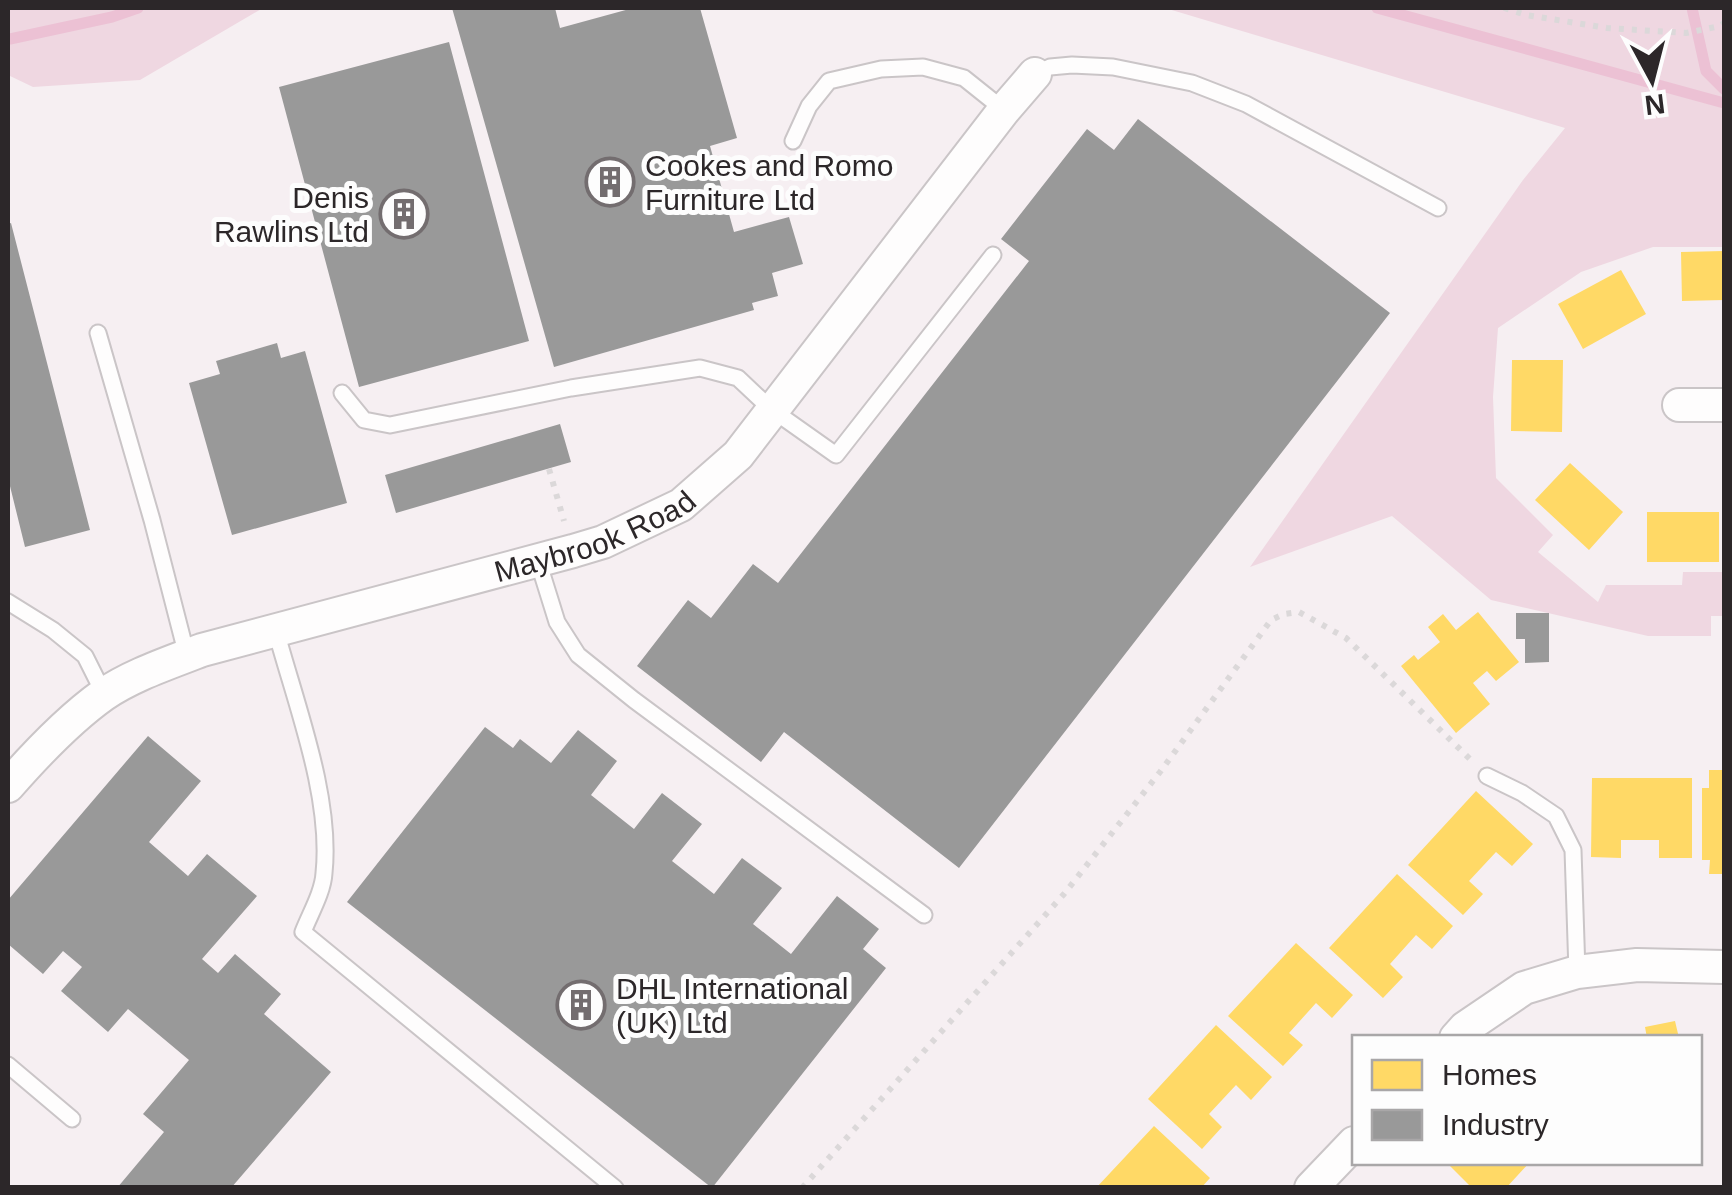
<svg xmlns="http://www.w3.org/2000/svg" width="1732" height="1195" viewBox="0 0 1732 1195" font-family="Helvetica,sans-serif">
<rect width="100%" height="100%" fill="#f6eff2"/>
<path fill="#efd7e1" d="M8,8H263L140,80L33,87L8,75Z
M1165,8H1724V247H1653L1581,272L1498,328L1493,397L1496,478L1553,535L1538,552L1598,602L1606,585H1682L1683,572H1724V616H1711V636H1648L1491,600L1392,516L1250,567L1523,180L1565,128Z"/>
<path fill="#ffd966" d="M1724,251V300L1682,301L1681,252Z
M1621,270L1646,314L1583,349L1558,304Z
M1512,360H1563L1562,432L1511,431Z
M1570,463L1623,512L1589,550L1535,500Z
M1647,512H1719V562H1647Z
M1478,612L1519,662L1496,681L1487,671L1473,683L1490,704L1456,733L1401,666L1414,655L1418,660L1440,642L1428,627L1443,614L1456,630Z
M1709,770H1724V874H1709L1710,860H1702V788H1709Z
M1592,778H1692V858H1659V840H1621V858L1591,857Z
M1476,791L1533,844L1512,866L1496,852L1469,881L1483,894L1463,915L1408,865Z
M1397,874L1453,926L1432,949L1416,935L1390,964L1403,977L1383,998L1329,948Z
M1296,943L1353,995L1332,1018L1316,1003L1289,1033L1303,1045L1283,1066L1228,1016Z
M1675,1021L1679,1038H1647L1645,1027Z
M1216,1025L1272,1077L1251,1100L1236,1085L1209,1114L1222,1127L1202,1149L1148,1099Z
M1154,1126L1210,1178L1201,1188H1096Z
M1446,1162H1530L1506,1188H1472Z"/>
<path fill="#999" d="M452,8H555L560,28L633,8H700L737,138L710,146L734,232L789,217L803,264L772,273L778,296L752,303L754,310L554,367Z
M449,42L529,341L359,387L279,87Z
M1138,119L1390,313L959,868L784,732L761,762L637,666L688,600L711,618L753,564L778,583L1029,261L1001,239L1087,129L1114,150Z
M11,223L90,530L25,547L8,478V224Z
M277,343L281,358L305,351L347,503L232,535L189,383L220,374L216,361Z
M560,424L571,462L396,513L385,475Z
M1516,613H1549V662L1525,663V639H1516Z
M485,727L513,748L520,739L551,763L578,730L617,761L591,795L634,829L662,793L702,824L672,861L714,894L742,858L782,888L753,924L791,954L837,896L879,929L863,949L886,968L712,1188L347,902Z
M148,736L201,781L149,842L188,876L207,854L257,896L202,959L218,973L235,954L281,994L264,1014L331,1072L231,1188H117L164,1132L143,1114L189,1060L128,1009L108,1032L61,991L82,967L63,951L43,974L8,944V900Z"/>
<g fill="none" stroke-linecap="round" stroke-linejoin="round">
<path stroke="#ecc1d4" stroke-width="11" d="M1377,8L1724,103
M1692,8L1706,71L1724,89
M10,39L112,17L138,8"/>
<g stroke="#cac5c7" stroke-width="19">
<path id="service" d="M1035,74L1050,67L1072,65L1113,67L1192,83L1246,104L1438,208
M793,141L809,106L829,81L881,69L923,67L964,78L1004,110
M98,333L152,520L187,656
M342,393L364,420L390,425L571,388L700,368L738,378L771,409L836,455L993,255
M538,561L557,622L578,655L634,700L924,915
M8,602L53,630L85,656L104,694
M276,631C296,705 332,797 324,873C323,892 310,914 303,932L615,1188
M1487,776L1522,793L1556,816L1573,850L1577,972
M8,1065L72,1119"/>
</g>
<g stroke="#cac5c7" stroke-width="36">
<g id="minor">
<path d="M1679,405H1724"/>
<path id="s1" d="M8,786C36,754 68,720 103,695C132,675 169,663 202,650L573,551L603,542L681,505L738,455L1004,110L1035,74"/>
<path d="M1456,1038L1465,1028L1524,988L1577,972L1637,965L1724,967"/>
<path d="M1311,1188L1354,1143"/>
</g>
</g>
<path stroke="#dbd8d9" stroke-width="6" stroke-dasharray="5 8" stroke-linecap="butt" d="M1504,8L1526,15L1607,28L1686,33L1720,26L1724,23
M549,469L564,521
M802,1188L1064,894L1160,772L1271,620L1284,614L1299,612L1346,638L1472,761"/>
<use href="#service" stroke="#fefdfd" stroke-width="15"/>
<use href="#minor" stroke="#fefdfd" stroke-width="32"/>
</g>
<defs>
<g id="building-ring" transform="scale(2.5)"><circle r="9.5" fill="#fdfdfd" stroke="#736d6f" stroke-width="1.5"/><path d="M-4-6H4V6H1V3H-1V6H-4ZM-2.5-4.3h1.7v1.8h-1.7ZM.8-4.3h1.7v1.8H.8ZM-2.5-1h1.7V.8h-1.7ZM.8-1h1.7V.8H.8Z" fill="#736d6f"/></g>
</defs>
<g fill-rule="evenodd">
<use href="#building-ring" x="610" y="182"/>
<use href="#building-ring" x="404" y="214"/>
<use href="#building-ring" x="581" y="1005"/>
</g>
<g text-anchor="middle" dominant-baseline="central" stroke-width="10" stroke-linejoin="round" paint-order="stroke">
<g font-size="30" fill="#2c2729" stroke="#fdfdfd" text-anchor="start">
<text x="645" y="165">Cookes and Romo<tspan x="645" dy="34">Furniture Ltd</tspan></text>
<text x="369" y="197" text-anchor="end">Denis<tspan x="369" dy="34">Rawlins Ltd</tspan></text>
<text x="616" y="988">DHL International<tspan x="616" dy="34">(UK) Ltd</tspan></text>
</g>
<g font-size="30" fill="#2c2729" stroke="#fdfdfd">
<text stroke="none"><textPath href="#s1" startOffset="650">Maybrook Road</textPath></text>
</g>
</g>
<rect width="1732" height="1195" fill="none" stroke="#2c2729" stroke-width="20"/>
<rect x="1352" y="1035" width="350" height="130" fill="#fdfdfd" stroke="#a9a7a8" stroke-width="2.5"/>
<rect x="1372" y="1060" width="50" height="30" fill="#ffd966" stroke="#a9a7a8" stroke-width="2.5"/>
<text x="1442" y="1085" font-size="30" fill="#2c2729">Homes</text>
<rect x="1372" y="1110" width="50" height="30" fill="#999999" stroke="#a9a7a8" stroke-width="2.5"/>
<text x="1442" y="1135" font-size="30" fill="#2c2729">Industry</text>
<g transform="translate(1652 80) rotate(173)" stroke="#fdfdfd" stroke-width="8" paint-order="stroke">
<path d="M0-8L18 38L0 25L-18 38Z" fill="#2c2729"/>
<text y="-15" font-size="28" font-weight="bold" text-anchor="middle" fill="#2c2729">N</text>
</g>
</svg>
